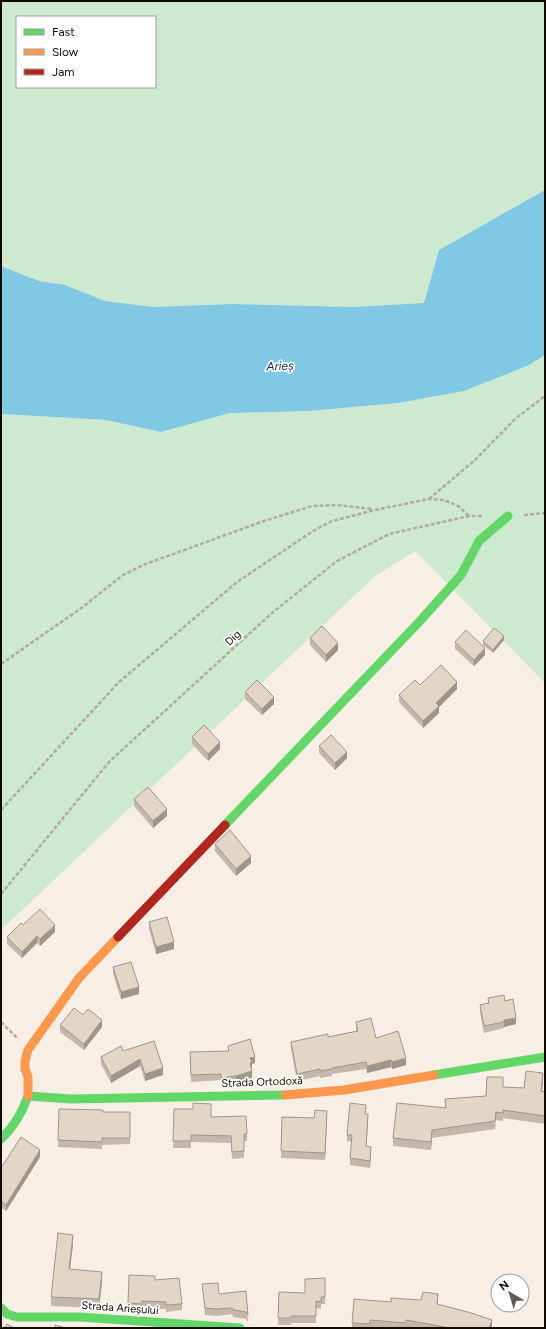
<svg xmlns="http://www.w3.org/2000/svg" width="546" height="1329" viewBox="0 0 546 1329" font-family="Figtree,sans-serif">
<rect width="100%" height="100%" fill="#f7eee5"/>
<path fill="#cde9d0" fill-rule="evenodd" d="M1,1H545V190L439,250L424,303L352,307L231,304L153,307L105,301L65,285L39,281L1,266ZM17,17H155V87H17Z
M545,355V683L415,551L374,577L1,930V414L106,420L161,432L230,413L309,411L398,403L464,391L527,366Z"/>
<path fill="#80c8e4" d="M545,190V355L527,366L464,391L398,403L309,411L230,413L161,432L106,420L1,414V266L39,281L65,285L105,301L153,307L231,304L352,307L424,303L439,250Z"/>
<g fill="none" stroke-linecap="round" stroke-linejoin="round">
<path stroke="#b4aaa4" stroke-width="2.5" stroke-dasharray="4 2" stroke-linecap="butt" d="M429,499L475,460L515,419L545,396
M524,515L545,513
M1,664L80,609L123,575L143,565L264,521L312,506L336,505L373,509
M1,810L119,682L237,582L313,531L332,521L375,510L429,499L444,500L458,506L469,516
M1,894L109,762L272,613L337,561L389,534L469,516H483
M1,1022L17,1038"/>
<path stroke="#63d668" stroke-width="9" d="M225,825L420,621L461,575L479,541L508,516
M434,1075L545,1057
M1,1139C14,1127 22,1113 28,1096L71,1099L285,1095
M1,1308L7,1314L17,1317H80L240,1328"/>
<path stroke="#ff974d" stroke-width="9" d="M285,1095L344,1090L434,1075
M28,1096V1077L25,1069V1061L28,1050L79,978L118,937"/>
<path stroke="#b3261e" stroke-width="9" d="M118,937L225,825"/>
</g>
<path fill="#c3b8ab" d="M310,638L338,650L326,662L310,645Z
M504,640L493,653L483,645V641Z
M455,642L485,655L474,666L455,649Z
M420,685L457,689L439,707V713L423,728L399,702V695Z
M245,692L274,704L262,715L245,699Z
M192,737L220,749L208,761L192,744Z
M319,746L347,758L335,770L319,753Z
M134,799L167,816L153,828L134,806Z
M215,844L251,863L236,876L215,851Z
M149,922L174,949L156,954L149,929Z
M23,925L55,932L40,946L37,943L22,958L7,944V937Z
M113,967L139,994L121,999L113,974Z
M488,998L505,1001L516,1024L504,1027V1028L484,1033L480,1012V1005L488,1004Z
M83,1015L102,1027L84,1050L60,1032V1025Z
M356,1022L376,1038L406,1065L392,1069L391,1067L367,1073L366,1069L332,1074V1076L320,1078V1076L297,1081L291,1049V1042L328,1037L356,1031Z
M154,1041L163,1075L145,1081L140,1066L111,1083L101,1064V1057L123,1051Z
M228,1046L255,1063L252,1064V1078L236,1082L221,1084V1080L191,1082L190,1059L228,1051Z
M543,1081L541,1091L545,1092V1124L503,1118V1121L496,1120L495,1129L432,1138L431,1150L393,1146V1138L445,1108V1099L486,1096L503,1087L524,1088Z
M59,1109L103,1112H130V1144L102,1145V1149L58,1147Z
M174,1109L211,1117L247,1134V1141H244V1158L232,1159L231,1143L191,1142V1148H173Z
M366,1114L368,1121L366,1146L371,1154L370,1168L350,1165V1158L352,1142L347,1141V1135Z
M282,1117L314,1118H327L325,1160L281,1158Z
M40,1157L6,1211L1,1208V1168Z
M73,1244L70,1269L102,1281L99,1308L51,1306V1297Z
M325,1278V1304H321V1309L316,1308V1323H291V1325H278L279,1292L305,1293Z
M155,1280L182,1304V1310L166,1312V1309L142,1308V1311L128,1310V1303Z
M202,1284L219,1294L246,1291L248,1322L246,1319L241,1318L233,1317L232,1314L217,1316L205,1315Z
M421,1300L438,1301V1304L492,1327V1328H414L406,1327V1328H387L370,1327V1328H352V1323L391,1302Z"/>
<path fill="#9f968b" d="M504,636V640L493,653V650Z
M338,643V650L326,662V655Z
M485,648V655L474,666V660Z
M457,682V689L439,707V713L423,728V721L436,703Z
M274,697V704L262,715V709Z
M220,742V749L208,761V754Z
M347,752V758L335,770V763Z
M167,809V816L153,828V821Z
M251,856V863L236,876V869Z
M55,925V932L40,946V939Z
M37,936V943L22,958V952Z
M174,942V949L156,954V947Z
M139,987V994L121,999V992Z
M516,1018V1024L504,1027V1020Z
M102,1020V1027L84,1050V1044Z
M255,1057V1063L252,1064V1069H250V1058Z
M406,1058V1065L392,1069V1062Z
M140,1059V1066L111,1083V1076Z
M391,1060V1067L367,1073V1066Z
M163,1068V1075L145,1081V1074Z
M252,1071V1078L236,1082V1076Z
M543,1073V1081L541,1099V1091Z
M327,1111V1118L325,1160V1153Z
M368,1114V1121L366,1153V1146Z
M432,1130V1138L431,1150V1142Z
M371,1147V1154L370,1168V1161Z
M40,1150V1157L6,1211V1205Z
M73,1235V1244L69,1278V1269Z
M102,1272V1281L99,1308V1299Z
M492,1320V1328H489Z"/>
<path fill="#e3d6c7" stroke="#9f968b" d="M322,626L338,643L326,655L310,638Z
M494,628L504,636L493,650L483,641Z
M466,630L485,648L474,660L455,642Z
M441,665L457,682L436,703L439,706L423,721L399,695L415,680L420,685Z
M257,680L274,697L262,709L245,692Z
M204,725L220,742L208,754L192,737Z
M331,735L347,752L335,763L319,746Z
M148,787L167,809L153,821L134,799Z
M230,830L251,856L236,869L215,844Z
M40,909L55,925L40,939L37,936L22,952L7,937L21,923L23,925Z
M167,917L174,942L156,947L149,922Z
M131,962L139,987L121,992L113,967Z
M504,995L505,1001L513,999L516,1018L504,1020V1022L484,1026L480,1005L489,1003L488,998Z
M74,1008L83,1015L88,1009L102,1020L84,1044L60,1025Z
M371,1018L376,1038L398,1031L406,1058L392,1062L391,1060L367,1066L366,1062L332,1068V1069L320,1071V1069L297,1074L291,1042L328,1034V1037L358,1031L356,1022Z
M250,1039L255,1057L250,1058L252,1062L250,1063L252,1071L236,1076L221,1078V1074L191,1075L190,1052L229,1051L228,1046Z
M154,1041L163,1068L145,1074L140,1059L111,1076L101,1057L121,1046L123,1051Z
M526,1071L543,1073L541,1091L545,1092V1116L503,1110V1113L496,1112L495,1121L432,1130L431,1142L393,1138L397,1103L446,1108L445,1099L486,1096L487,1077H503V1087L524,1088Z
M193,1103L211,1104V1117L246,1116L247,1134H244V1151L232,1152L231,1136L191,1135V1141H173L174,1109H193Z
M350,1103L366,1105L365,1114H368L366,1146L371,1147L370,1161L350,1158L352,1135H347Z
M59,1109L103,1110V1112H130V1138H102V1142L58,1140Z
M315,1110L327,1111L325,1153L281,1151L282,1117L314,1118Z
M21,1137L40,1150L6,1205L1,1201V1168Z
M58,1233L73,1235L69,1269L102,1272L99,1299L51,1297Z
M129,1275L155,1276V1280L179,1278L182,1304L166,1305V1302L142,1301V1304L128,1303Z
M325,1278V1297H321V1302L316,1301V1316H291V1318H278L279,1292L305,1293V1279Z
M218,1283L219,1294L246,1291L248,1315L246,1312L241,1311L233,1310L232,1308L217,1309L205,1308L202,1284Z
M423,1292L438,1294L437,1304L468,1312L492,1320L489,1328H444L445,1327L406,1320V1323L370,1320V1324L352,1323L354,1299L391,1302V1298L421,1300Z
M7,1324L14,1328H5Z
M55,1325L66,1328H55Z"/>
<g text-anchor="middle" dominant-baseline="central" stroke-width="3.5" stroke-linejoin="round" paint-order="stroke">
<g font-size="11" fill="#120a03" stroke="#fff">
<text transform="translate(233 638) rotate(-43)">Dig</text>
<text transform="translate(262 1082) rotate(-2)">Strada Ortodoxă</text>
<text transform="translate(120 1308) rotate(4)">Strada Arieșului</text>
</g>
<g font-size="12" font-style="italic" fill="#003143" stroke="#fff">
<text transform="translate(280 366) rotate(-2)">Arieș</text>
</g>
</g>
<rect width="546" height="1329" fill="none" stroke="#120a03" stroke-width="4"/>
<rect x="16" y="16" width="140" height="72" fill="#ffffff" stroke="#a09d9a"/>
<rect x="24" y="29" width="20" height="6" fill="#63d668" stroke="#a09d9a"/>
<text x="52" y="36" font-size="12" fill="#120a03">Fast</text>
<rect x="24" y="49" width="20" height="6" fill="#ff974d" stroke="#a09d9a"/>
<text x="52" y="56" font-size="12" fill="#120a03">Slow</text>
<rect x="24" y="69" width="20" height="6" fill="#b3261e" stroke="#a09d9a"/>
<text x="52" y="76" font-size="12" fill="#120a03">Jam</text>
<g transform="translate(510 1293) rotate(322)"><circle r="19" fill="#ffffff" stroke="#a09d9a"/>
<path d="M0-3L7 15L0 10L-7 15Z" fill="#625a52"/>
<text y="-6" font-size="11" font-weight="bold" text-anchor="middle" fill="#120a03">N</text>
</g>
</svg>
